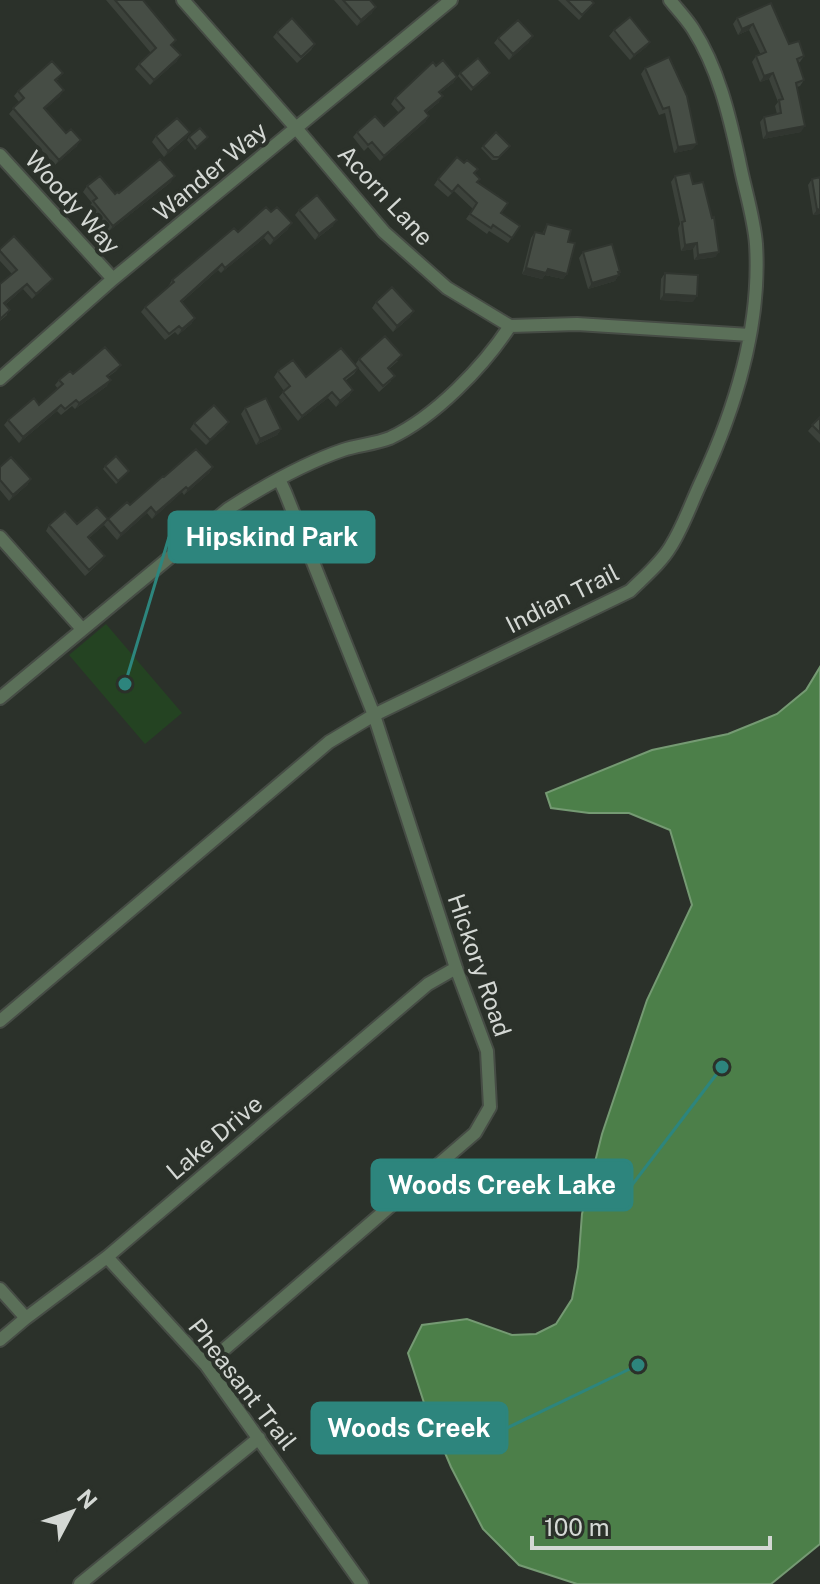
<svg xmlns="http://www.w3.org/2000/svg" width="820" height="1584" viewBox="0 0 820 1584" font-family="'Public Sans',sans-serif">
<rect width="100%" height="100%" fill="#2b312a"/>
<path fill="#244322" d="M106,624L182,713L145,744L69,655Z"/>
<path fill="#4c7f49" stroke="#759a73" stroke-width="2" d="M820,667V1544L771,1584H577L519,1565L483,1529L451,1467L425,1406L408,1353L422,1325L467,1319L512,1335L536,1334L556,1324L572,1299L578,1267L582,1214L602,1134L647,1000L692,905L670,830L629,813H589L551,808L546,793L652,750L728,734L777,714L806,690Z"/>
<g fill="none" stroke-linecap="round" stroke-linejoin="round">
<g stroke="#464c45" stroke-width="16">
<path id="minor" d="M183,0L296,128L384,232L447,288L510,326L577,324L750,335
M0,155L113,279
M0,379L113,279L451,0
M0,537L82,629
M0,698L228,509C264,486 302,464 343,450C358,445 375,444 390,438C435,417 483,367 510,326
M0,1021L329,742L374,715L630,591C644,577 661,563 671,546C684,525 692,501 702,480C736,407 761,324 756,244C754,217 744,187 739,160C729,114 718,68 693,29C686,18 677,9 670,0
M107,1257L206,1365L362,1584
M0,1289L26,1318
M0,1340L26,1318L107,1257L428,984L456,968
M206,1365L475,1133L490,1107L487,1051L456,968L374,715L285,492L279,479
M80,1584L259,1438"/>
</g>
<use href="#minor" stroke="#5b7059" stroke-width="12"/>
</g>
<path fill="#3c423b" d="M106,0H143L172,46L177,61L150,85L135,69L139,64L151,53Z
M334,0H370L372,13L357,26Z
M558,0H591L594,3L579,20Z
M771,3L789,44L804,56L800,62L798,63L804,80L800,86L797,87L801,132L763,139L760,122L764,117L777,114L775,106L778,102L769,79L760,82L752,62L756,56L761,55L749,30L738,35L733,24L737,18Z
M614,30L650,42L646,47L630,60L609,36Z
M277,32L315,44L311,50L297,63L273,37Z
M498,38L529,42L509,60L494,43Z
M436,66L457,77L453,83L440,93L439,102L426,113L429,116L425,122L380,161L368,147L364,151L353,137L357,132L384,126L399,113L391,104L395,98Z
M645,68L687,96L693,149L674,153L665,113L659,115L641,74Z
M460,73L488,76L471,91L458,76Z
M59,79L56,81L60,96L45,109L77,146L55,165L9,114L19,102L14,96L18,91Z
M190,132L186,138L164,157L152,142L156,136Z
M189,137H208L195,150L187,140Z
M483,146L508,149L497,160H492L481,148Z
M474,174L477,182L501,213L520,226L508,243L489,231L487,234L466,219L473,209L454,191L448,197L434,185L438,179Z
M675,176L693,184L719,252L715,257L694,260L693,249L681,251L678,228L680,224L671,182Z
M812,179L820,214L813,215L808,185Z
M171,182L109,231L89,207L92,203L83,192L87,186L115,194Z
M299,210L333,226L315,240L295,215Z
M547,224L568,242L567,274L563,279L545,275L542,279L522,274L531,238L535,232L542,234Z
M288,229L270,245L264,238L221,273L218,270L182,302L195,318L191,324L178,335L175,332L165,340L141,312L145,307L168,287L172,280L238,232Z
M0,249L49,284L32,299L23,289L6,304L7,315L0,321L12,274L0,261Z
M583,252L620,272L615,281L588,289L579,258Z
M665,273L693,302L660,300L661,279Z
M376,302L410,317L393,332L372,308Z
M359,359L398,361L389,369L391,381L379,392L358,368L354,374L345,381L353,390L349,396L336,407L328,398L298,421L279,397L284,391L274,377L278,371L306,377L355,365Z
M121,365L116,371L108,377L107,386L75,409L72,406L61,415L57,411L19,443L4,425L8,420L39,405L58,389L55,385L59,380L73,374Z
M245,408L281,429L277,435L256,445L241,414Z
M820,417V443L808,431Z
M194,423L225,428L206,445L190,429Z
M105,466L129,471L116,484L103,469Z
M0,467L31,479L27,485L9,501L0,490Z
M213,467L209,473L184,495L182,492L152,519L147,513L117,540L104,525L89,538L105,556L101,561L85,576L46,531L49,525L77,524L108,519L130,505L164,477Z"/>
<path fill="#313630" d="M376,7L372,13L357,26L361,20Z
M753,24L749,30L738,35L742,29Z
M533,36L529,42L509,60L513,54Z
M650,42L646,47L630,60L634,55Z
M181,55L177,61L150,85L154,80Z
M773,73L769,79L760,82L764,76Z
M457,77L453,83L435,97L439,92Z
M64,90L60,96L40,114L44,108Z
M443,96L439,102L421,117L425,111Z
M429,116L425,122L380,161L384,156Z
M805,126L801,132L763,139L767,133Z
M190,132L186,138L164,157L168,151Z
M81,140L77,146L55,165L59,160Z
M697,144L693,149L674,153L678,147Z
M175,176L171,182L109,231L113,226Z
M820,209V214L813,215L817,210Z
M337,220L333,226L315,240L319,234Z
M292,223L288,229L270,245L274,239Z
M268,232L264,238L221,273L225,268Z
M697,243L693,249L681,251L685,245Z
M719,252L715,257L694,260L698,255Z
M222,264L218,270L177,306L181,301Z
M526,268L548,269L567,274L563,279L545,275L542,279L522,274Z
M620,272L615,281L588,289L592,283Z
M53,279L49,284L32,299L36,294Z
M27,284L23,289L1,308L4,303Z
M664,294L697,296L693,302L660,300Z
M414,311L410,317L393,332L397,326Z
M195,318L191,324L178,335L182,329Z
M111,380L107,386L75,409L79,403Z
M353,390L349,396L336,407L340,401Z
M332,392L328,398L298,421L302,416Z
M61,405L57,411L19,443L23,437Z
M229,422L225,428L206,445L210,440Z
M281,429L277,435L256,445L260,439Z
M213,467L209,473L184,495L188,489Z
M31,479L27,485L9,501L13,495Z
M186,487L182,492L152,519L156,513Z
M151,507L147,513L117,540L121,534Z
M108,519L104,525L84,542L88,537Z"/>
<path fill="#464d45" stroke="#313630" stroke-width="2" d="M115,0H143L176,40L171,45L181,55L154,80L139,64L156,48Z
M343,0H370L376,7L361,20Z
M567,0H591L594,3L582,15Z
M771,3L789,44L799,41L804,56L797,59L804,80L796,83L805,126L767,133L764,117L781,113L779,100L783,99L773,73L764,76L756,56L766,52L753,24L742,29L737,18Z
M630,17L650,42L634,55L614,30Z
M292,18L315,44L301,57L277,32Z
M518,20L533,36L513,54L498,38Z
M669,57L687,96L697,144L678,147L669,107L663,109L645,68Z
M478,58L490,73L473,88L460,73Z
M443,60L457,77L439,92L443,96L425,111L429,116L384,156L372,142L368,145L357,132L375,116L384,126L404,108L395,98L433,62L436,66Z
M52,61L63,73L55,80L64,90L44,108L66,133L71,129L81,140L59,160L13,108L24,98L18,91Z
M177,118L190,132L168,151L156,136Z
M200,128L208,137L197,147L189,137Z
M496,132L510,146L499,157H494L483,146Z
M457,157L464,163L467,160L478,169L474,173L480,179L477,182L508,203L501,213L520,226L512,238L493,225L491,228L470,214L477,203L458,185L452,192L438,179Z
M160,159L175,176L113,226L93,201L97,198L87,186L100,176L115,194L117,192L119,193Z
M690,173L693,184L703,182L712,218L714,217L719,252L698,255L697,243L685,245L682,222L685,221L675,176Z
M820,177V209L817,210L812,179Z
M317,195L337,220L319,234L299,210Z
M266,207L271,212L277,207L292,223L274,239L268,232L225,268L222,264L181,301L195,318L182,329L179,326L169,334L145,307L174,282L172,280L234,228L238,232Z
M547,224L571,230L568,242L575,243L567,274L548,269L546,273L526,268L535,232L544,234Z
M14,236L53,279L36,294L27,284L4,303L10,310L0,319V284L17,270L0,251V249Z
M612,244L620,272H618L619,275L592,283L583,252Z
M665,273L698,275L697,296L664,294Z
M392,287L414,311L397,326L376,302Z
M385,336L402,355L388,368L395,376L383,386L359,359Z
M105,347L121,365L107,376L111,380L79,403L76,400L65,409L61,405L23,437L8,420L34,398L39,405L63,384L59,380L70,371L73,374Z
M341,348L358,368L344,379L353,390L340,401L332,392L302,416L283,392L290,386L278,371L293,360L306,377Z
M266,398L281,429L260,439L245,408Z
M214,405L229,422L210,440L194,423Z
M820,417V433L812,425Z
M196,449L213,467L188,489L186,487L156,513L151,507L121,534L108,519L127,502L130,505L163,476L164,477Z
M116,456L129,471L118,481L105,466Z
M11,457L31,479L13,495L0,480V467Z
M97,507L108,519L88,537L105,556L89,570L49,525L65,511L77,524Z"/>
<g text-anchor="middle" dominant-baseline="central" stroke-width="8" stroke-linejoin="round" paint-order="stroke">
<g font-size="24" fill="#d4d8d4" stroke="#2b312a">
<text transform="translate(210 171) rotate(-40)">Wander Way</text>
<text transform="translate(386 195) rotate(47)">Acorn Lane</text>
<text transform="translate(73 202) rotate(48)">Woody Way</text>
<text transform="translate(562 598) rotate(-27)">Indian Trail</text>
<text transform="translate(480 965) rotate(71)">Hickory Road</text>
<text transform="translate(214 1137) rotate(-40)">Lake Drive</text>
<text transform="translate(243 1384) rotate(52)">Pheasant Trail</text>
</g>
</g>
<path fill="none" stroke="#2d857d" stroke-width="3" d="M125 684L169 537M722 1067L632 1185M638 1365L507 1428"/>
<g fill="#2d857d" stroke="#2b312a" stroke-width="3">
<circle cx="125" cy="684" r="8"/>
<circle cx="722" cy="1067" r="8"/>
<circle cx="638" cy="1365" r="8"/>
</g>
<g fill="#2d857d" stroke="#2d857d" stroke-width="3">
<rect x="169" y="512" width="205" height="50" rx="8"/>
<rect x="372" y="1160" width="260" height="50" rx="8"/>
<rect x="312" y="1403" width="195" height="50" rx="8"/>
</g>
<g font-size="26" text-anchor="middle" font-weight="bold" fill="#fff">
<text x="272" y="546">Hipskind Park</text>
<text x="502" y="1194">Woods Creek Lake</text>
<text x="409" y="1437">Woods Creek</text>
</g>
<g transform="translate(72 1512) rotate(49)" stroke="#2b312a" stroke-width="6" paint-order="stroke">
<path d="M0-6L14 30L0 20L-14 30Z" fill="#d4d8d4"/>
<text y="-12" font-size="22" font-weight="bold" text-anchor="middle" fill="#d4d8d4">N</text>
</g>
<path d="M532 1536v12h238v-12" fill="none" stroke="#d4d8d4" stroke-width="4"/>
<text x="544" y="1536" font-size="24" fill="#d4d8d4" stroke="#2b312a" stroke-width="6" paint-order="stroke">100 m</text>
</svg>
